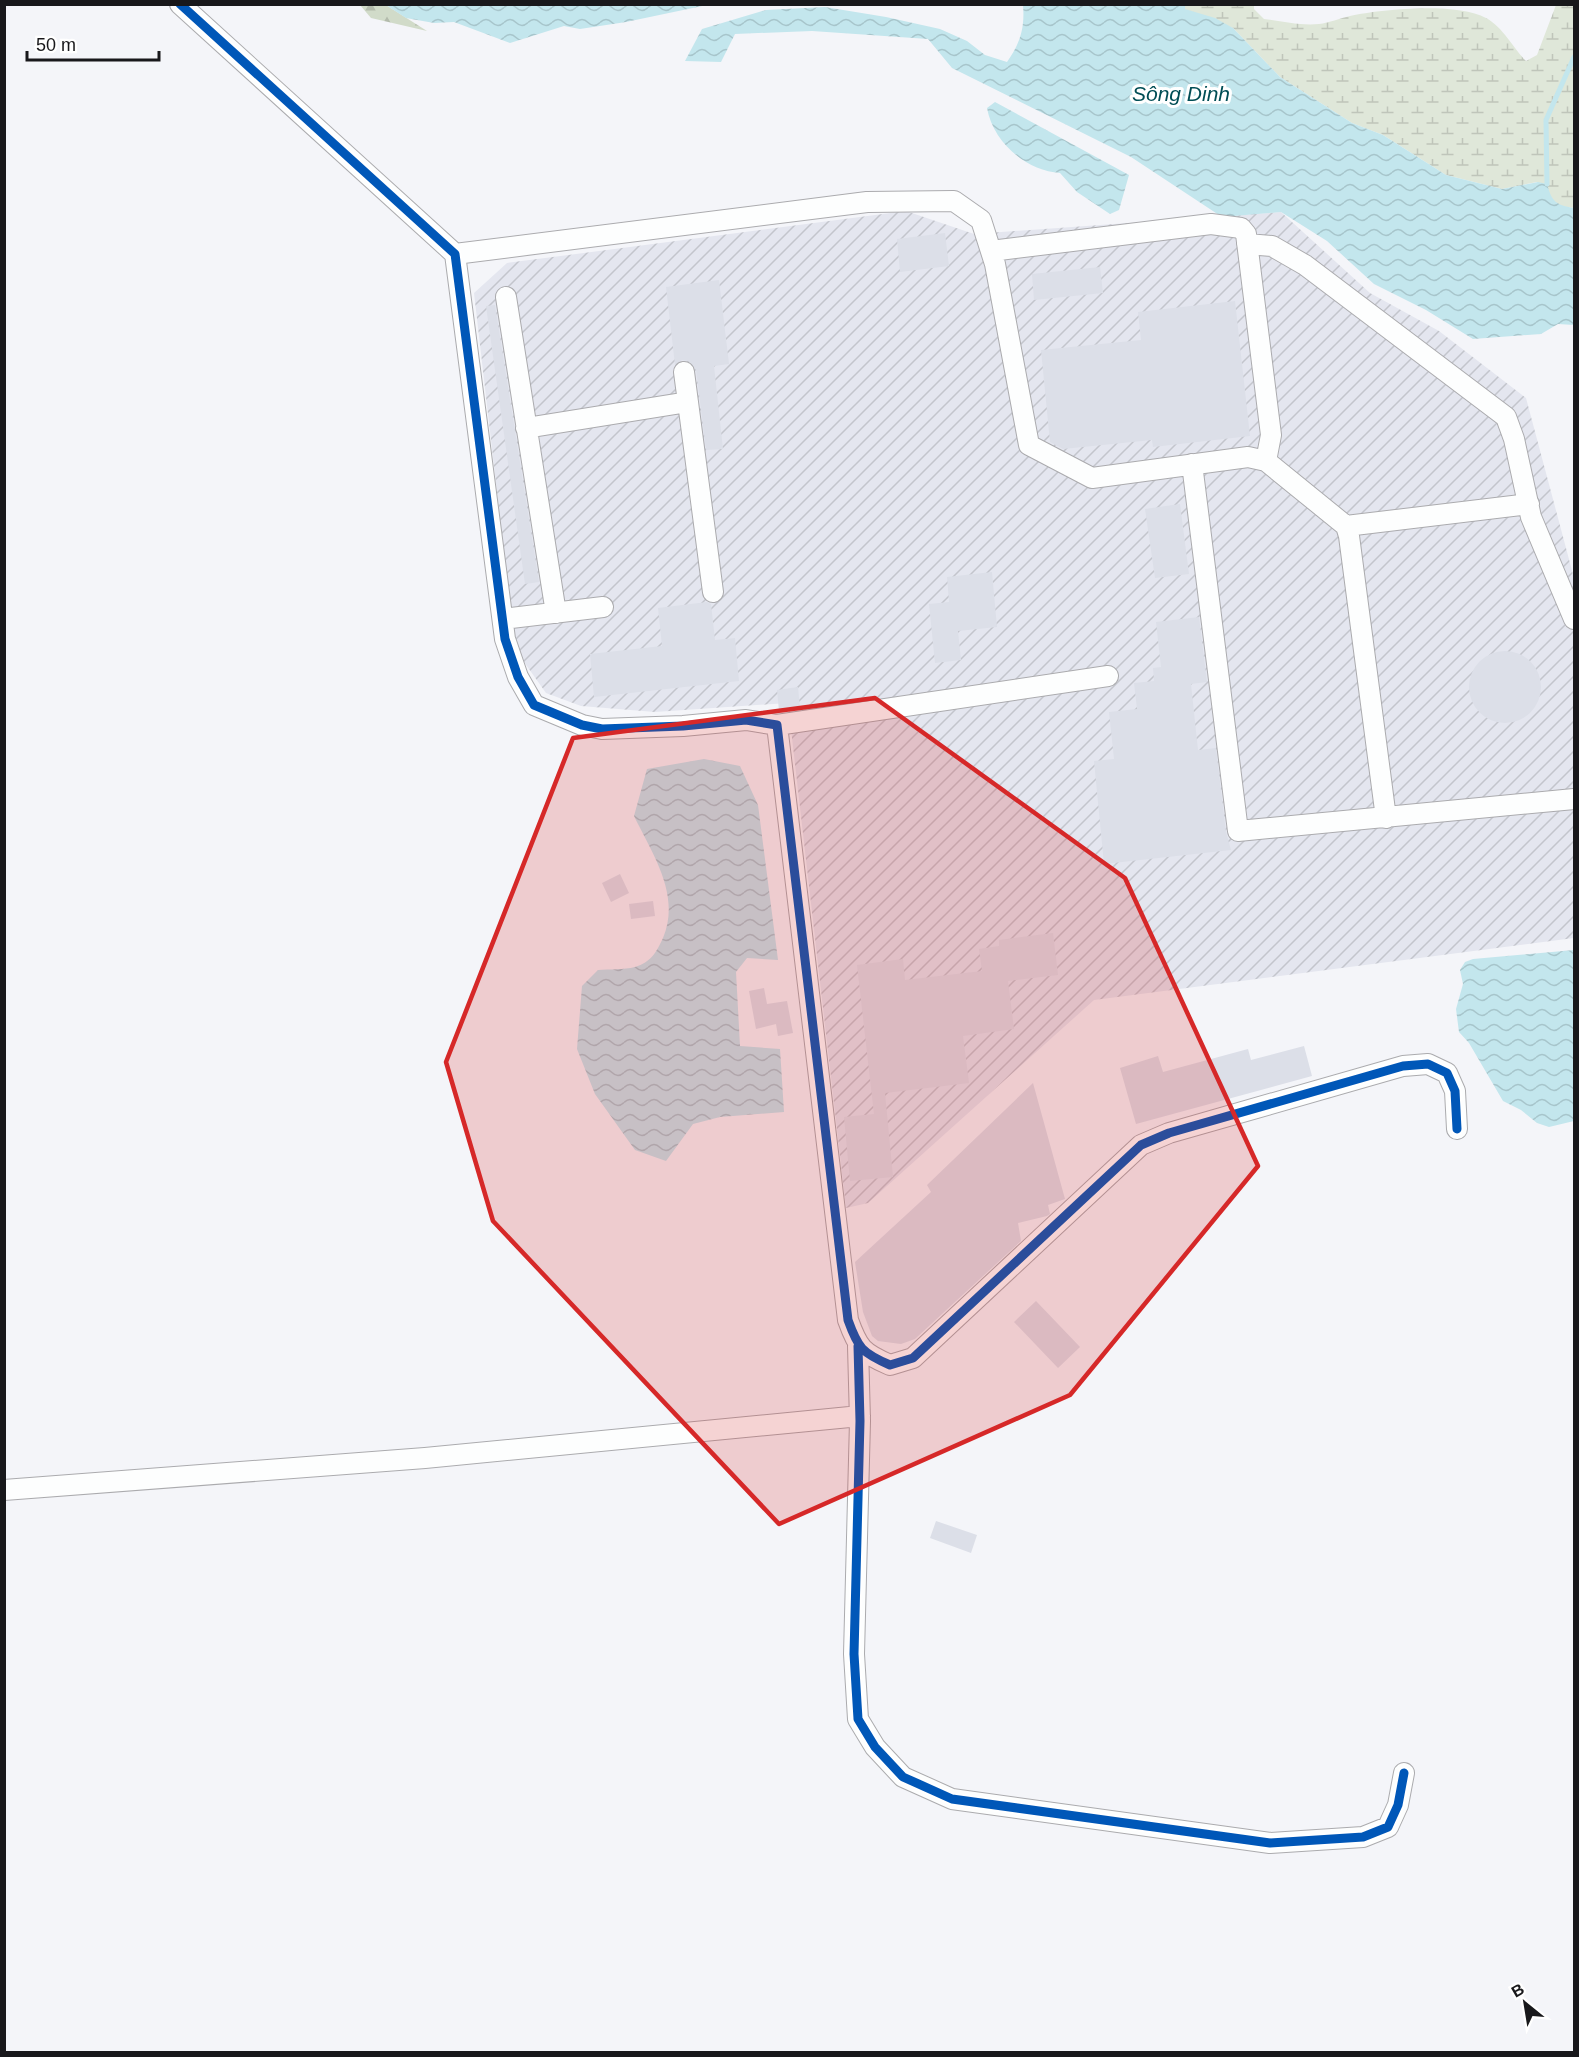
<svg xmlns="http://www.w3.org/2000/svg" width="1579" height="2057" viewBox="0 0 1579 2057" font-family="Helvetica,sans-serif">
<defs>
<pattern id="industrial-furrows" width="10" height="10" patternUnits="userSpaceOnUse" patternTransform="scale(1.5)"><rect width="10" height="10" fill="#e4e6ef"/><path d="M-1 1l2-2M0 10L10 0M9 11l2-2" fill="none" stroke="#c3c5cc"/></pattern>
<pattern id="forest-firs" width="22" height="20" patternUnits="userSpaceOnUse" patternTransform="scale(1.5)"><rect width="22" height="20" fill="#d1dbc9"/><path d="M5 1l3.5 6h-7zM16 11l3.5 6h-7z" fill="#b3bbac"/></pattern>
<pattern id="wetland-marsh" width="20" height="14" patternUnits="userSpaceOnUse" patternTransform="scale(1.5)"><rect width="20" height="14" fill="#dfe7d9"/><path d="M1 5h8M5 5V1M11 12h8M15 12V8" fill="none" stroke="#bfc5ba"/></pattern>
<pattern id="water-waves" width="16" height="10" patternUnits="userSpaceOnUse" patternTransform="scale(1.5)"><rect width="16" height="10" fill="#c3e6ed"/><path d="M0 5q4-4 8 0t8 0" fill="none" stroke="#a7c5cb"/></pattern>
</defs>
<rect width="100%" height="100%" fill="#f4f5f9"/>
<path fill="url(#industrial-furrows)" d="M906,211L974,234L1281,212L1370,293L1439,331L1526,398L1574,578V938L1094,1000L868,1203L846,1208L788,703L655,712L581,706L546,693L524,662L514,639L474,293L507,263Z"/>
<path fill="url(#forest-firs)" d="M360,5H386L427,31L371,18Z"/>
<path fill="url(#wetland-marsh)" d="M1185,5H1254V9L1264,19C1281,21 1301,26 1319,24C1329,23 1340,18 1350,16C1382,9 1457,2 1486,18C1503,27 1513,48 1526,61L1537,55L1556,5H1574V208L1558,206L1537,182L1502,189L1446,175L1383,135L1352,123L1280,77L1233,28L1184,9Z"/>
<path fill="url(#water-waves)" d="M386,5H707L626,22L580,29L564,26L510,43L454,22L434,23L406,18Z
M1023,5H1185V9L1215,18L1233,28L1280,77L1352,123L1383,135L1446,175L1502,189L1538,182L1547,184C1552,202 1556,205 1574,208V325L1558,324L1541,334L1473,339L1426,310L1374,284L1327,241L1281,212L1222,217L1131,157L952,68L928,39L812,31L735,34L721,62L685,61L702,29L766,10L825,7L886,17L940,29L967,41L985,55L1007,62C1020,44 1025,28 1023,5Z
M995,102L1129,175L1119,210L1110,214L1077,192L1060,173C1026,171 993,142 987,108Z
M704,759L740,766L758,805L778,960L747,958L736,972L740,1046L780,1049L784,1112L720,1117L693,1124L666,1161L635,1150L595,1094L577,1049L582,986L598,970C609,969 624,970 635,967C651,962 656,953 663,938C681,895 653,855 634,816L647,769Z
M1574,950V1121L1549,1127L1537,1123L1521,1110L1503,1101L1469,1043L1459,1032L1456,1009L1463,984L1460,970L1465,962L1473,959Z"/>
<g fill="none" stroke-linecap="round" stroke-linejoin="round">
<path stroke="#c3e6ed" stroke-width="5" d="M1547,184L1546,120L1574,57"/>
</g>
<path fill="#dcdfe8" d="M945,233L949,266L900,272L897,239Z
M1100,267L1103,293L1034,300L1032,274Z
M719,280L729,364L714,366L723,449L706,450L696,370L688,361L682,360L675,365L666,287Z
M1235,301L1250,436L1153,447L1152,440L1063,449L1050,442L1041,350L1141,340L1138,312Z
M495,305L539,582L525,584L486,306Z
M1180,504L1189,574L1155,578L1145,509Z
M992,572L997,627L958,631L961,660L935,663L929,604L949,602L947,577Z
M707,602L711,604L715,640L735,638L739,681L594,697L590,654L662,646L658,608Z
M1199,617L1207,682L1191,684L1198,750L1216,748L1226,832L1231,850L1104,864L1094,761L1114,759L1109,712L1137,709L1134,683L1154,681L1153,668L1161,667L1156,622Z
M1469 687a36 36 0 1 1 72 0a36 36 0 1 1-72 0Z
M798,687L800,708L779,711L777,690Z
M620,874L629,893L611,902L602,883Z
M653,901L655,916L631,919L629,904Z
M1053,933L1058,975L1008,981L1014,1029L963,1036L969,1083L885,1093L893,1177L850,1181L844,1117L874,1114L857,965L903,959L905,980L982,971L979,949L999,946V940Z
M764,988L767,1004L787,1001L793,1033L778,1036L776,1024L756,1029L749,991Z
M1304,1046L1312,1076L1136,1124L1120,1068L1158,1056L1163,1072L1248,1049L1251,1060Z
M1033,1083L1065,1199L1048,1205L1050,1214L1047,1216L1018,1223L1021,1241L915,1339L901,1344L878,1341L872,1336L863,1312L855,1262L931,1192L927,1185Z
M1036,1301L1080,1347L1058,1368L1014,1322Z
M936,1521L977,1535L971,1553L930,1538Z"/>
<g fill="none" stroke-linecap="round" stroke-linejoin="round">
<g stroke="#ababae" stroke-width="22">
<path id="minor" d="M180,4L455,254L505,639L518,677L534,705L582,725L602,729L683,726L746,720L777,725L848,1320C858,1348 862,1353 890,1365L913,1358L1141,1145L1169,1133L1403,1066L1428,1064L1447,1073L1455,1091L1457,1129
M1247,244L1272,246L1305,265L1506,417L1514,439L1531,517L1574,619
M991,251L1211,224L1241,228L1246,234L1271,435L1266,461
M455,254L867,202L954,201L981,220L995,264L1029,445L1092,478L1248,457L1266,461L1346,526L1349,536L1386,818
M506,297L556,613
M684,372L713,592
M526,428L688,402
M1192,464L1238,831L1574,799
M1346,526L1529,504
M503,619L603,607
M777,725L1108,676
M858,1346L860,1421L854,1654L858,1719L875,1747L903,1777L952,1799L1270,1843L1363,1837L1388,1827L1398,1805L1404,1773
M4,1490L425,1458L860,1416"/>
</g>
<use href="#minor" stroke="#fdfefe" stroke-width="20"/>
<g stroke="#fff" stroke-width="13">
<path id="cycleway" d="M180,4L455,254L505,639L518,677L534,705L582,725L602,729L683,726L746,720L777,725L848,1320C858,1348 862,1353 890,1365L913,1358L1141,1145L1169,1133L1403,1066L1428,1064L1447,1073L1455,1091L1457,1129
M858,1346L860,1421L854,1654L858,1719L875,1747L903,1777L952,1799L1270,1843L1363,1837L1388,1827L1398,1805L1404,1773"/>
</g>
<use href="#cycleway" stroke="#0057b8" stroke-width="9"/>
</g>
<path fill="#d62828" fill-opacity="0.2" stroke="#d62828" stroke-width="4.5" stroke-linejoin="round" d="M875,698L1125,878L1258,1166L1070,1395L779,1524L493,1221L446,1062L573,738Z"/>
<g text-anchor="middle" dominant-baseline="central" stroke-width="6" stroke-linejoin="round" paint-order="stroke">
<g font-size="21" font-style="italic" fill="#004d55" stroke="#fff">
<text x="1181" y="93">Sông Dinh</text>
</g>
</g>
<rect width="1579" height="2057" fill="none" stroke="#18181b" stroke-width="12"/>
<g transform="translate(1525 2003) rotate(330)" stroke="#ffffff" stroke-width="4.5" paint-order="stroke">
<path d="M0-4.5L10 22L0 15L-10 22Z" fill="#18181b"/>
<text y="-9" font-size="16" font-weight="bold" text-anchor="middle" fill="#18181b">B</text>
</g>
<path d="M27 51v9h132v-9" fill="none" stroke="#18181b" stroke-width="3"/>
<text x="36" y="51" font-size="18" fill="#18181b" stroke="#ffffff" stroke-width="4.5" paint-order="stroke">50 m</text>
</svg>
